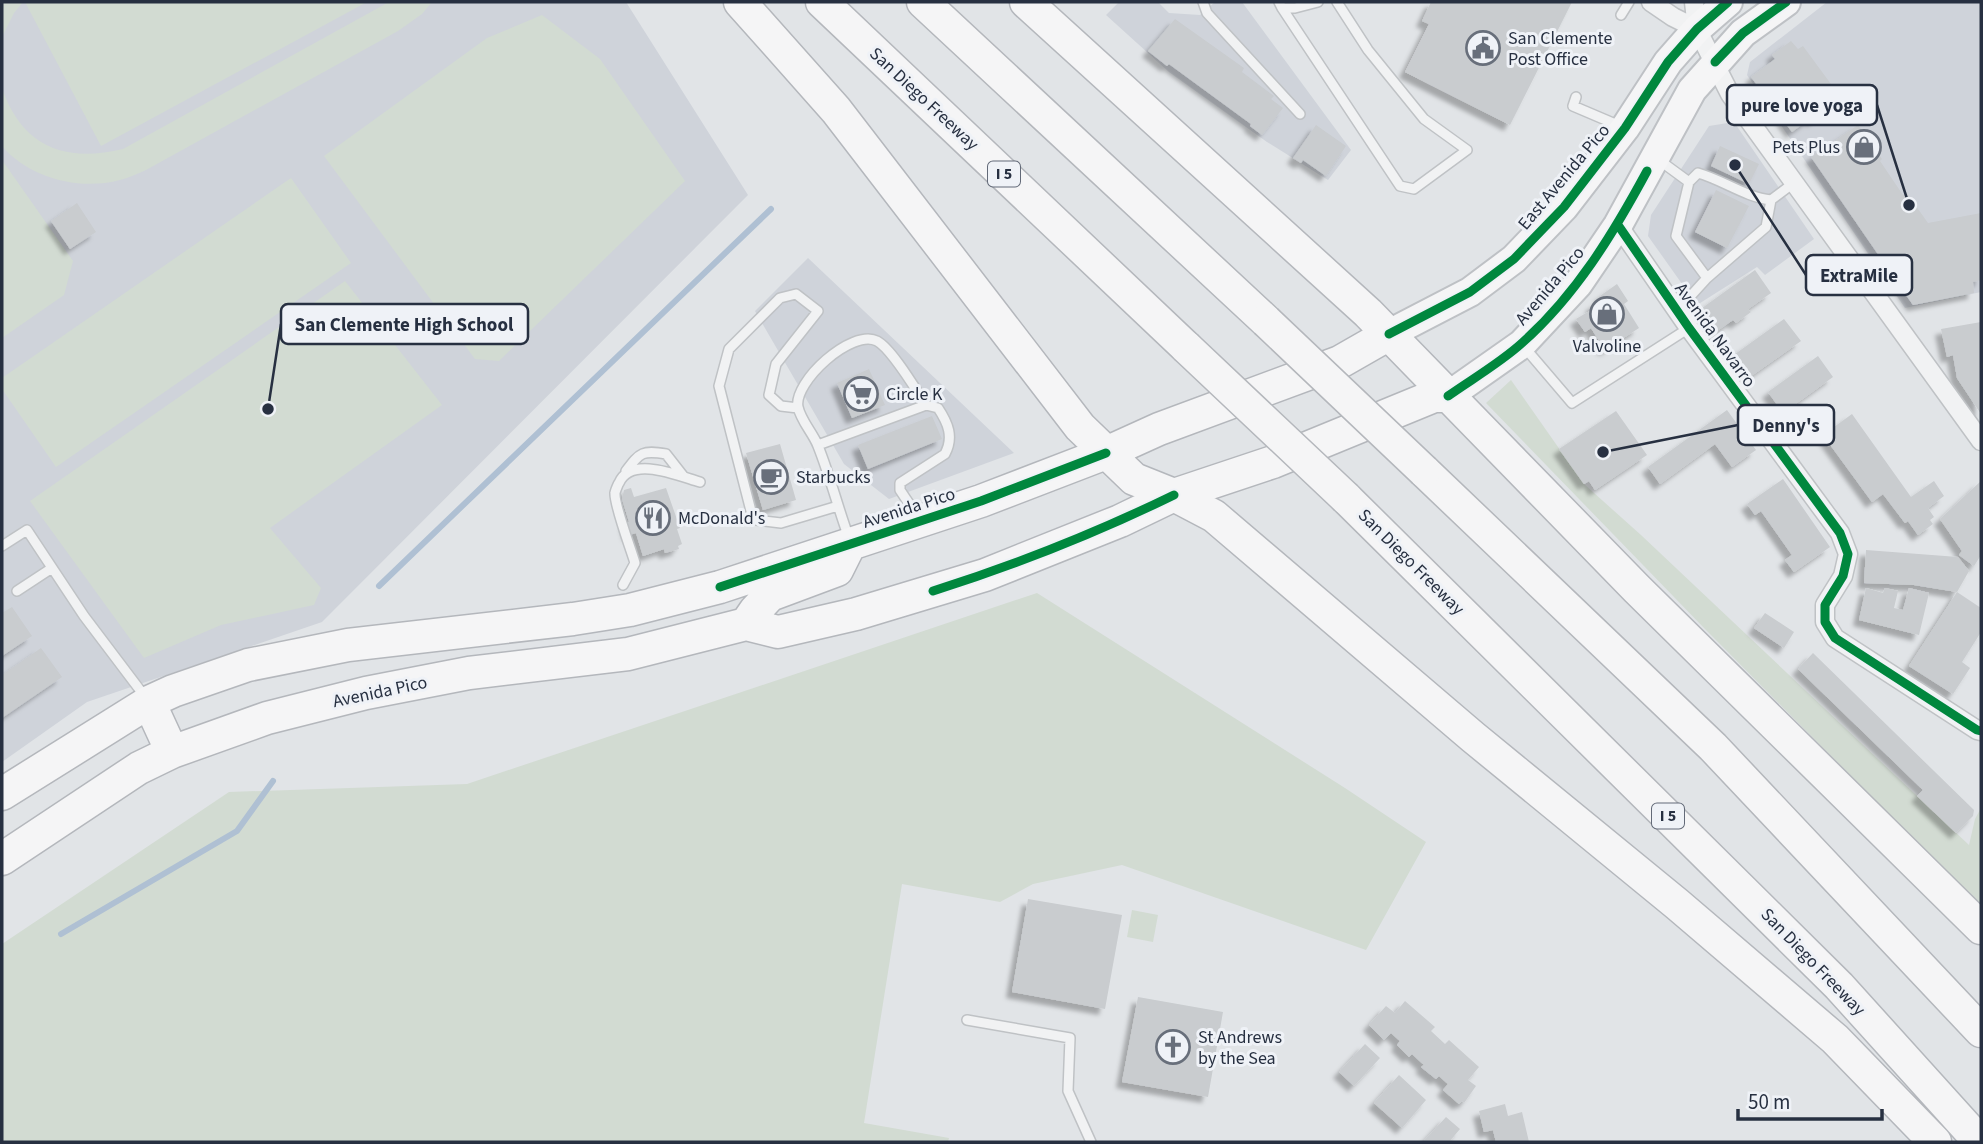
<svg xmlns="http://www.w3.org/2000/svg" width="1983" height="1144" viewBox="0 0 1983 1144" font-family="'Source Sans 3',sans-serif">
<defs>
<filter id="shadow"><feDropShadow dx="-6" dy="6" stdDeviation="2" flood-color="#0004"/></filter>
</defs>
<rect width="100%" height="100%" fill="#e1e4e7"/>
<path fill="#cfd3da" d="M2,2H626L748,195L322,622L87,702L2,762Z
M1119,2H1158L1169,13L1200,15L1215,2H1242L1351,150L1328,180L1267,142L1169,72L1106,15Z
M1827,2H1981V292L1905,308L1747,75L1750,62Z
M1734,122L1814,239L1765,275L1757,267L1697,305L1648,236L1651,215L1709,126Z
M808,258L1014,453L889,499L844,464L755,311Z"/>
<path fill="#d2dbd2" d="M2,2H23L14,13L2,37Z
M25,2H367L101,146Z
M389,2H432L422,14L398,31L146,170C137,174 128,178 120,180C79,191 29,178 2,146V88C22,147 65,163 123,149Z
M542,15L600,59L685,181L499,361L475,359L324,156L487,38Z
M2,160L73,261L64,295L2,338Z
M291,178L351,263L56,467L2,389V378Z
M345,281L442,405L270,528L321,588L314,605L221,625L144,658L30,501Z
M1511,380L1584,484L1641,535L1969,845L1975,819L1981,808V907L1705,629L1486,403Z
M1037,593L1345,788L1426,842L1366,950L1122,865L1033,884L1000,902L902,884L864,1123L949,1138L948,1142H2V944L229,792L467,784Z
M1132,910L1158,915L1153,942L1127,937Z"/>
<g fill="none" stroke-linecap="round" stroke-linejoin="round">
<path stroke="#afc0d3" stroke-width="6" d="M379,586L771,209
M61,934L237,831L273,781"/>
</g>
<path fill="#c9cccf" filter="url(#shadow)" d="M1431,2H1572L1510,125L1405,72L1429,24L1422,21Z
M1175,19L1244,68L1242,72L1274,96L1271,99L1283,108L1262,135L1250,126L1251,124L1169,64L1167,66L1148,51Z
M1791,41L1798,49L1803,46L1842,99L1813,121L1811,118L1792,132L1751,77L1775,59L1772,55Z
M1316,125L1346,146L1326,176L1303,160L1301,163L1293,158Z
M1858,125L1882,159L1880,161L1903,195L1906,192L1928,223L1981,213V280L1973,282L1974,293L1913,305L1811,157Z
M1720,146L1759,164L1749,184L1711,166Z
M1716,190L1749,206L1727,248L1695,232Z
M77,203L96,232L70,249L51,221Z
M1755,270L1771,293L1748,309L1751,312L1736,323L1733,320L1714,333L1698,311Z
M1617,284L1628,301L1624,304L1639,328L1605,350L1591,328L1585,332L1576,319L1593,309L1591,306L1601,299L1600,296Z
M1784,319L1801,341L1747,379L1731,357Z
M1981,322V414L1957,378L1953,355L1947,357L1941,329Z
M1818,356L1833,377L1783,413L1768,392Z
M869,369L885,405L852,418L837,383Z
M1727,410L1756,450L1732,467L1715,444L1660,484L1648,467Z
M1616,411L1647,455L1595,490L1589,481L1584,484L1559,449Z
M1852,414L1911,497L1934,481L1944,496L1928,508L1934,517L1930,520L1933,524L1918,535L1908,521L1905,523L1883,494L1872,502L1823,435Z
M932,416L942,439L868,469L858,445Z
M780,444L796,500L763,510L746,453Z
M1783,479L1830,547L1794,572L1785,560L1792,555L1761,511L1755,515L1747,504Z
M1981,481V555L1974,566L1959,555L1962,551L1940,519Z
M631,488L634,497L666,488L680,528L677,529L682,544L678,546L679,549L665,553L664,549L643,556L636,533L629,535L626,523L629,522L622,499L624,490Z
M1866,550L1958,557L1969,571L1957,592L1981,608V632L1962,662L1970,668L1953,694L1909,666L1957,592L1914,585L1864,583Z
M1866,588L1883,593L1885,588L1898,591L1894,608L1903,610L1909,588L1929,593L1919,635L1859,620Z
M12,607L32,636L2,656V613Z
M1765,613L1794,632L1784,648L1754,628Z
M41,648L62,677L2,718V675Z
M1813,653L1974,810L1973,816L1956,833L1917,796L1923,790L1798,669Z
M1028,899L1122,915L1105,1009L1012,992Z
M1138,997L1223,1012L1208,1097L1122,1082Z
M1405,1001L1435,1027L1431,1031L1445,1044L1449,1040L1479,1067L1468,1080L1476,1086L1464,1103L1462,1101L1459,1104L1443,1090L1448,1084L1439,1076L1436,1079L1421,1067L1424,1065L1412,1054L1409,1057L1397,1045L1400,1041L1391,1033L1384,1040L1369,1025L1386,1006L1395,1013Z
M1365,1044L1380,1058L1354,1086L1339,1072Z
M1399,1075L1426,1100L1402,1128L1374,1103Z
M1505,1104L1508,1116L1522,1112L1529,1142H1496L1493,1130L1484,1132L1479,1111Z
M1446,1117L1460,1129L1449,1142H1423Z"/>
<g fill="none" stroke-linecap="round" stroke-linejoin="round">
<g stroke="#bfc2c5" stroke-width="12">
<path id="lane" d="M1203,2L1207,13L1300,114
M1279,2L1282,8H1295L1318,2
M1282,8L1400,186L1414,189L1467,150L1424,119L1368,50L1337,2
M1621,15L1629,2
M1576,97L1573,106L1620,126
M1659,160L1689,182L1698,173C1723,180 1745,197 1771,200L1795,182
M1689,182L1676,236L1707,278
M1677,311L1707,278L1766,227L1771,200
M1525,348L1572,403L1689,328
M798,408L781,406L769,395L776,364L818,311L796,294L780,298L729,349L719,386L751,511L756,520L781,523L838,506
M818,445L926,405L938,408C948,423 954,437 945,454L900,483V490L918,517
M626,471C640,452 643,450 666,454L684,477
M849,538C838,508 830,476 818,446C813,433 801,421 798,407C793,382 852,328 877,341C892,349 916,390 926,405
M2,546L27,530L84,616L146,698
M623,585L635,563C631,549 614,505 615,493C615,492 618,484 619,483C631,455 679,476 700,482
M17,591L52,568
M967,1020L1070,1038L1068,1091L1091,1142"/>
</g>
<g stroke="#bfc2c5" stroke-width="21">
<path id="street" d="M1651,2L1673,17L1697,29
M1694,2L1697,29L1730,94L1981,441
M1618,225L1689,328L1840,533L1848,554L1843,576L1825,605V622L1835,638L1977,730L1981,731"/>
</g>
<g stroke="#bec1c5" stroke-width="32">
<path id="primary" d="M1389,334L1470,292L1514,259L1564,207L1625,128L1668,62L1697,29L1728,2
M1448,396L1522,344L1578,284L1618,225L1692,90L1743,33L1786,2"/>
</g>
<g stroke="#b4b7bc" stroke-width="35">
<path id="highway" d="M740,2L836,110L1080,427L1134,479L1174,495L1214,516L1473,737L1677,904L1835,1039L1935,1142
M822,2L1186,347
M923,2L1266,321
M1026,2L1368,313L1637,589L1981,928
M1424,471L1713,747L1981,1031
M1346,498L1839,986L1980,1142
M746,624L755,611L770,595L837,570L850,544
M149,702L172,752
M2,794L149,702L173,691L248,665L348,645L573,619L630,610L720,587L981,501L1106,453L1159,429L1340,362L1389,334
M2,859L139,768L172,752L267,718L366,693L469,673L628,654L746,624L778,632L856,614L985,575L1120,521L1174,495L1273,462L1434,396H1448"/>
</g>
<use href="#lane" stroke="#f1f2f3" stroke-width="9"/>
<use href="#street" stroke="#f1f2f3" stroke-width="18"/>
<use href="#primary" stroke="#f5f5f6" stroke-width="28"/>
<use href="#highway" stroke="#f5f5f6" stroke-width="32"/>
<g stroke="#b4b7bc" stroke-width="35" stroke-linecap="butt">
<path id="highway-bridge" d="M1266,321L1424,471
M1186,347L1346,498"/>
</g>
<use href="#highway-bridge" stroke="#f5f5f6" stroke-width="32"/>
<g stroke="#eff2f7" stroke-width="13">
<path id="cycleway" d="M1715,62L1743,33L1786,2
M1618,225L1689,328L1840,533L1848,554L1843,576L1825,605V622L1835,638L1977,730L1981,731
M1389,334L1470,292L1514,259L1564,207L1625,128L1668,62L1697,29L1728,2
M1448,396C1472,379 1500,363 1522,343C1576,295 1613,234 1647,171
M720,587L981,501L1106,453
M933,591C1015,565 1096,533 1174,495"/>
</g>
<use href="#cycleway" stroke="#00873e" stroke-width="9"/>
</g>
<defs>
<g id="civic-ring" transform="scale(1.75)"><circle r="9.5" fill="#eff2f7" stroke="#686f7b" stroke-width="1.5"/><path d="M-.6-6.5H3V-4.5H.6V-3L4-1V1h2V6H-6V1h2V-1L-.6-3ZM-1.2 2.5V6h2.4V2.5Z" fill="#686f7b"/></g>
<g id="shop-ring" transform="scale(1.75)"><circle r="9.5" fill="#eff2f7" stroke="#686f7b" stroke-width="1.5"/><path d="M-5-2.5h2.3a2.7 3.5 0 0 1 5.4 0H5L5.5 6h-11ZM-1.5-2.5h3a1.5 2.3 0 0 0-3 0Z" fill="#686f7b"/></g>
<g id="supermarket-ring" transform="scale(1.75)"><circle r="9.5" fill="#eff2f7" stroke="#686f7b" stroke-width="1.5"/><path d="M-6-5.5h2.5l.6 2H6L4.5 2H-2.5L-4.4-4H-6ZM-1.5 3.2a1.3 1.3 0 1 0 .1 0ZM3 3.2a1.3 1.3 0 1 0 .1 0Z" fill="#686f7b"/></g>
<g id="cafe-ring" transform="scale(1.75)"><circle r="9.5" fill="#eff2f7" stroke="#686f7b" stroke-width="1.5"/><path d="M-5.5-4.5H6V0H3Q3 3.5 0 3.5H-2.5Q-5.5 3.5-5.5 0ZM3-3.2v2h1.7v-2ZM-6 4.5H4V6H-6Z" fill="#686f7b"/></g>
<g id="restaurant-ring" transform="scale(1.75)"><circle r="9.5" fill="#eff2f7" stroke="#686f7b" stroke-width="1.5"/><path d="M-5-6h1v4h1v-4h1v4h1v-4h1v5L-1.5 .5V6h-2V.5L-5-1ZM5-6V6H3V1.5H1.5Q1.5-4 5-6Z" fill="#686f7b"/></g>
<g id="church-ring" transform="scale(1.75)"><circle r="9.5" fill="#eff2f7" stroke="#686f7b" stroke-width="1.5"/><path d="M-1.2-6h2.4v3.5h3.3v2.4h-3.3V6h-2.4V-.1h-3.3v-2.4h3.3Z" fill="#686f7b"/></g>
</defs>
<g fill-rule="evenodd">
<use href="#civic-ring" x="1483" y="48"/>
<use href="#shop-ring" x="1864" y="147"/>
<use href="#shop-ring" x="1607" y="314"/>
<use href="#supermarket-ring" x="861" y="394"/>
<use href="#cafe-ring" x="771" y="477"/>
<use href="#restaurant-ring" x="653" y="518"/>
<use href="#church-ring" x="1173" y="1047"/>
</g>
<g text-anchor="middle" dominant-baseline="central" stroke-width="6" stroke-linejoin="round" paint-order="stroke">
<g fill="#eff2f7" stroke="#636a78" stroke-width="2">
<rect x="988" y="161.5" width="32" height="25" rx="5"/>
<rect x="1652" y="803.5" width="32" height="25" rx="5"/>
</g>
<g font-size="16" font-weight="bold" fill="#273041">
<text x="1004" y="174">I 5</text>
<text x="1668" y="816">I 5</text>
</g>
<g font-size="18" fill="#273041" stroke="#eff2f7" text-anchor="start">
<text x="1508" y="38">San Clemente<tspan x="1508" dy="21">Post Office</tspan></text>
<text x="1840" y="147" text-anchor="end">Pets Plus</text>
<text x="1607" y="346" text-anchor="middle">Valvoline</text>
<text x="886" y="394">Circle K</text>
<text x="796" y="477">Starbucks</text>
<text x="678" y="518">McDonald's</text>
<text x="1198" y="1037">St Andrews<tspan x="1198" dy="21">by the Sea</tspan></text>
</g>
<g font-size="18" fill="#273041" stroke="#eff2f7">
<text transform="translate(924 99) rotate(43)">San Diego Freeway</text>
<text transform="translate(1564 177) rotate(-50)">East Avenida Pico</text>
<text transform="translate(1550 286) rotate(-50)">Avenida Pico</text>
<text transform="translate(1715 335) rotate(54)">Avenida Navarro</text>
<text transform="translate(909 508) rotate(-18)">Avenida Pico</text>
<text transform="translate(1411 562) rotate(45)">San Diego Freeway</text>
<text transform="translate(380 692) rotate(-12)">Avenida Pico</text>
<text transform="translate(1813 962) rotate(46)">San Diego Freeway</text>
</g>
</g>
<path fill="none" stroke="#273041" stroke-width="2.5" d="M1909 205L1877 105M1735 165L1806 275M268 409L281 324M1603 452L1738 425"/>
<g fill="#273041" stroke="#eff2f7" stroke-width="2.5">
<circle cx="1909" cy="205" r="7"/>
<circle cx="1735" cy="165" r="7"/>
<circle cx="268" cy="409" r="7"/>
<circle cx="1603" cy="452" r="7"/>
</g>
<g fill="#eff2f7" stroke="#273041" stroke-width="2.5">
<rect x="1727" y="85" width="150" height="40" rx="7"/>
<rect x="1806" y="255" width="106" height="40" rx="7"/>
<rect x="281" y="304" width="247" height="40" rx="7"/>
<rect x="1738" y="405" width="96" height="40" rx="7"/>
</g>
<g font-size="19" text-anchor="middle" font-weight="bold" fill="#273041">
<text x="1802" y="112">pure love yoga</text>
<text x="1859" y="282">ExtraMile</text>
<text x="404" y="331">San Clemente High School</text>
<text x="1786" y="432">Denny's</text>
</g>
<rect width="1983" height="1144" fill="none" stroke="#273041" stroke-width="7"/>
<path d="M1738 1109v10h144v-10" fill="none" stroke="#273041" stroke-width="3.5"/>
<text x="1748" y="1109" font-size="21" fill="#273041" stroke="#eff2f7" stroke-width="5" paint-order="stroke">50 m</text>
</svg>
